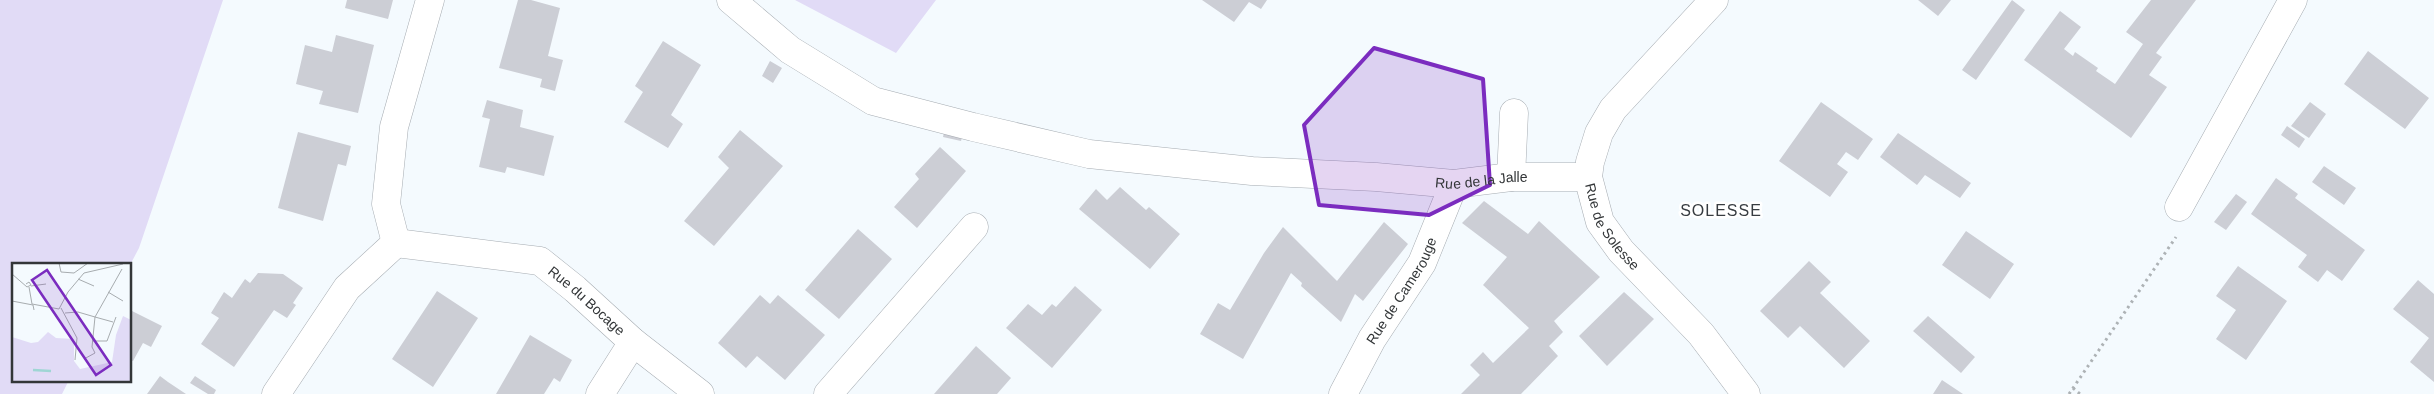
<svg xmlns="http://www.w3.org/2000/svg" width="2434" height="394" viewBox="0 0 2434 394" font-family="Helvetica,sans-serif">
<rect width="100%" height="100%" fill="#f4fafe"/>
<path fill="#e1dbf6" d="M0,0H223L139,248L130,265L14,264V380H69L62,394H0Z
M795,0H936L896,53Z"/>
<path fill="#ccced5" d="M347,0H393L388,19L345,8Z
M518,0H531L560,8L548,56L563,60L555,91L540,87L542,79L499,68Z
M1202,0H1267L1261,9L1249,2L1234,22Z
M1918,0H1951L1938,16Z
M2012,0L2025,10L1976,80L1962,70Z
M2151,0H2196L2156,53L2162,57L2149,75L2167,87L2131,138L2024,60L2060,11L2081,27L2064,49L2073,56L2075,52L2098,68L2096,71L2115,84L2143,44L2126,32Z
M336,35L374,45L358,113L319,104L323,91L296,84L305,45L332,52Z
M663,41L701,65L671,115L683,124L668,148L624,122L643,92L635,86Z
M2368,51L2429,98L2405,129L2344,84Z
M770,61L782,68L773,83L762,76Z
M487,100L523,110L520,127L554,136L544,176L507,167L505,173L479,167L490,119L482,117Z
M1821,102L1873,139L1858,160L1846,152L1837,164L1848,172L1830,197L1779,161Z
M2310,102L2326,114L2309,138L2291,126Z
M946,123L965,128L961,141L943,137Z
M2287,126L2305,139L2299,148L2281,135Z
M740,130L783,166L714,246L684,221L729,168L718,157Z
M298,132L351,146L346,166L338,164L323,221L278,208Z
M1898,133L1971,183L1960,198L1925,175L1917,185L1880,157Z
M940,147L966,171L917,228L894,207L919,179L915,174Z
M2324,166L2356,188L2344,205L2312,182Z
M2276,178L2298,194L2295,198L2365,250L2342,281L2327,270L2318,282L2298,267L2307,255L2251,214Z
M1120,187L1146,210L1149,207L1180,234L1150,269L1079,209L1096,189L1107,200Z
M2236,194L2247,202L2226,230L2214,222Z
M1484,201L1528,234L1539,221L1600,277L1554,321L1563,332L1549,346L1558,356L1521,394H1461L1480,375L1470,365L1483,352L1493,363L1529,328L1483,285L1507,257L1462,223Z
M1384,222L1408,244L1363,301L1355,294L1341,322L1301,286L1302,283L1291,273L1243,359L1200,334L1218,303L1230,310L1264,253L1283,227L1337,281Z
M858,229L892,259L839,319L805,290Z
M1966,231L2014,264L1990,299L1942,265Z
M1809,261L1831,282L1820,293L1870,341L1844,368L1800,326L1788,338L1760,311Z
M2238,266L2287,301L2246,360L2216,339L2236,310L2216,296Z
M258,273L283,274L303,288L293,303L296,305L287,318L274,310L234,367L201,344L219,318L211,313L224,292L232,298L245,279L250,283Z
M2418,280L2434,294V382L2410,362L2429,338L2393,309Z
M1075,286L1102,310L1052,368L1006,328L1028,304L1042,315L1052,304L1056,307Z
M437,291L478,318L433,387L392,359Z
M1624,292L1654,319L1607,366L1579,336Z
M760,295L770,304L778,295L825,335L785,380L757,356L746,368L718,343Z
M130,310L162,326L151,347L143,343L133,361L130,360Z
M1928,316L1975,357L1961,373L1913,331Z
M530,335L572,360L560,382L554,378L544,394H496Z
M976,346L1011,378L997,394H934Z
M160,376L168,382L186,394H147Z
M195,376L216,390L214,394H208L190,383Z
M1942,380L1963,394H1933Z"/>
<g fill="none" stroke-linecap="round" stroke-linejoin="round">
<g stroke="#a6acb2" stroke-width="29">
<g id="minor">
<path id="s1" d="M430,0L394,127L386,204L396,243L540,261L575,289L633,342L700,394"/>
<path id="s2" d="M731,0L790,50L873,101L973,127L1089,154L1252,171L1376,177L1454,184L1511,177H1588"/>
<path id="s3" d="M1714,0L1613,109L1599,133L1590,162L1588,177L1600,222L1621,251L1701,334L1746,394"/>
<path d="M1511,177L1514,113"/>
<path d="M2179,207L2293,0"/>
<path d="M276,394L347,288L396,243"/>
<path d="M600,394L633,342"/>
<path d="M828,394L974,227"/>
<path id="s4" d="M1343,394L1372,339L1422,263L1454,184"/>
</g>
</g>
<path stroke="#adb2b5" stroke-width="3" stroke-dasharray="2.5 4" stroke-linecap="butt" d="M2073,388L2080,394
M2069,394L2176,237"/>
<use href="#minor" stroke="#fff" stroke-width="28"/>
</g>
<path fill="#7b2cbf" fill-opacity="0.2" stroke="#7b2cbf" stroke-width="4" stroke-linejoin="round" d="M1374,48L1483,79L1490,185L1429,215L1319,205L1304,125Z"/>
<g text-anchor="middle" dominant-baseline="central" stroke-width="5" stroke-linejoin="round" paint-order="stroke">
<g font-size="14" fill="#333638" stroke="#fff">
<text stroke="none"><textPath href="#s2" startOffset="791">Rue de la Jalle</textPath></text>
<text stroke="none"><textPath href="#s3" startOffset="278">Rue de Solesse</textPath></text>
<text stroke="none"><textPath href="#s4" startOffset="119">Rue de Camerouge</textPath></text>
<text stroke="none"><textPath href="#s1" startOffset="456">Rue du Bocage</textPath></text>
</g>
<g font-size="16" letter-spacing="1" fill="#373c41" stroke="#fff">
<text x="1721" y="210">SOLESSE</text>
</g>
</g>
<g transform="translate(12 263)">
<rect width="119" height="119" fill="#f4fafe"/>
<path d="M111,53L119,57V119H0V74L19,80L26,79L36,69L44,75L62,76V98L68,106L100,99L104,72Z" fill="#e1dbf6"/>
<path fill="none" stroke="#9fd6d4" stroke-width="2.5" d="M21,107L39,108"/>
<path fill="none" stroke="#a7acaf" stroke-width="1" d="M47,0L49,9L62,10L76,0M0,11L15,24L19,22L17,19L14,21M66,16L82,23M19,23L34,21M17,24L20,41L47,46L56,29L72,10L111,1M96,29L111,38M0,38L21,42L22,47M49,45L65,75L63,97M53,50L66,49L83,54L110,6M80,78H95L104,54M72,96L83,90L80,84L83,54L101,59"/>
<path fill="#7b2cbf" fill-opacity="0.15" stroke="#7b2cbf" stroke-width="2.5" d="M35,7L99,102L84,112L20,17Z"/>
<rect width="119" height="119" fill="none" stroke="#333638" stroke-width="2.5"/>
</g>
</svg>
